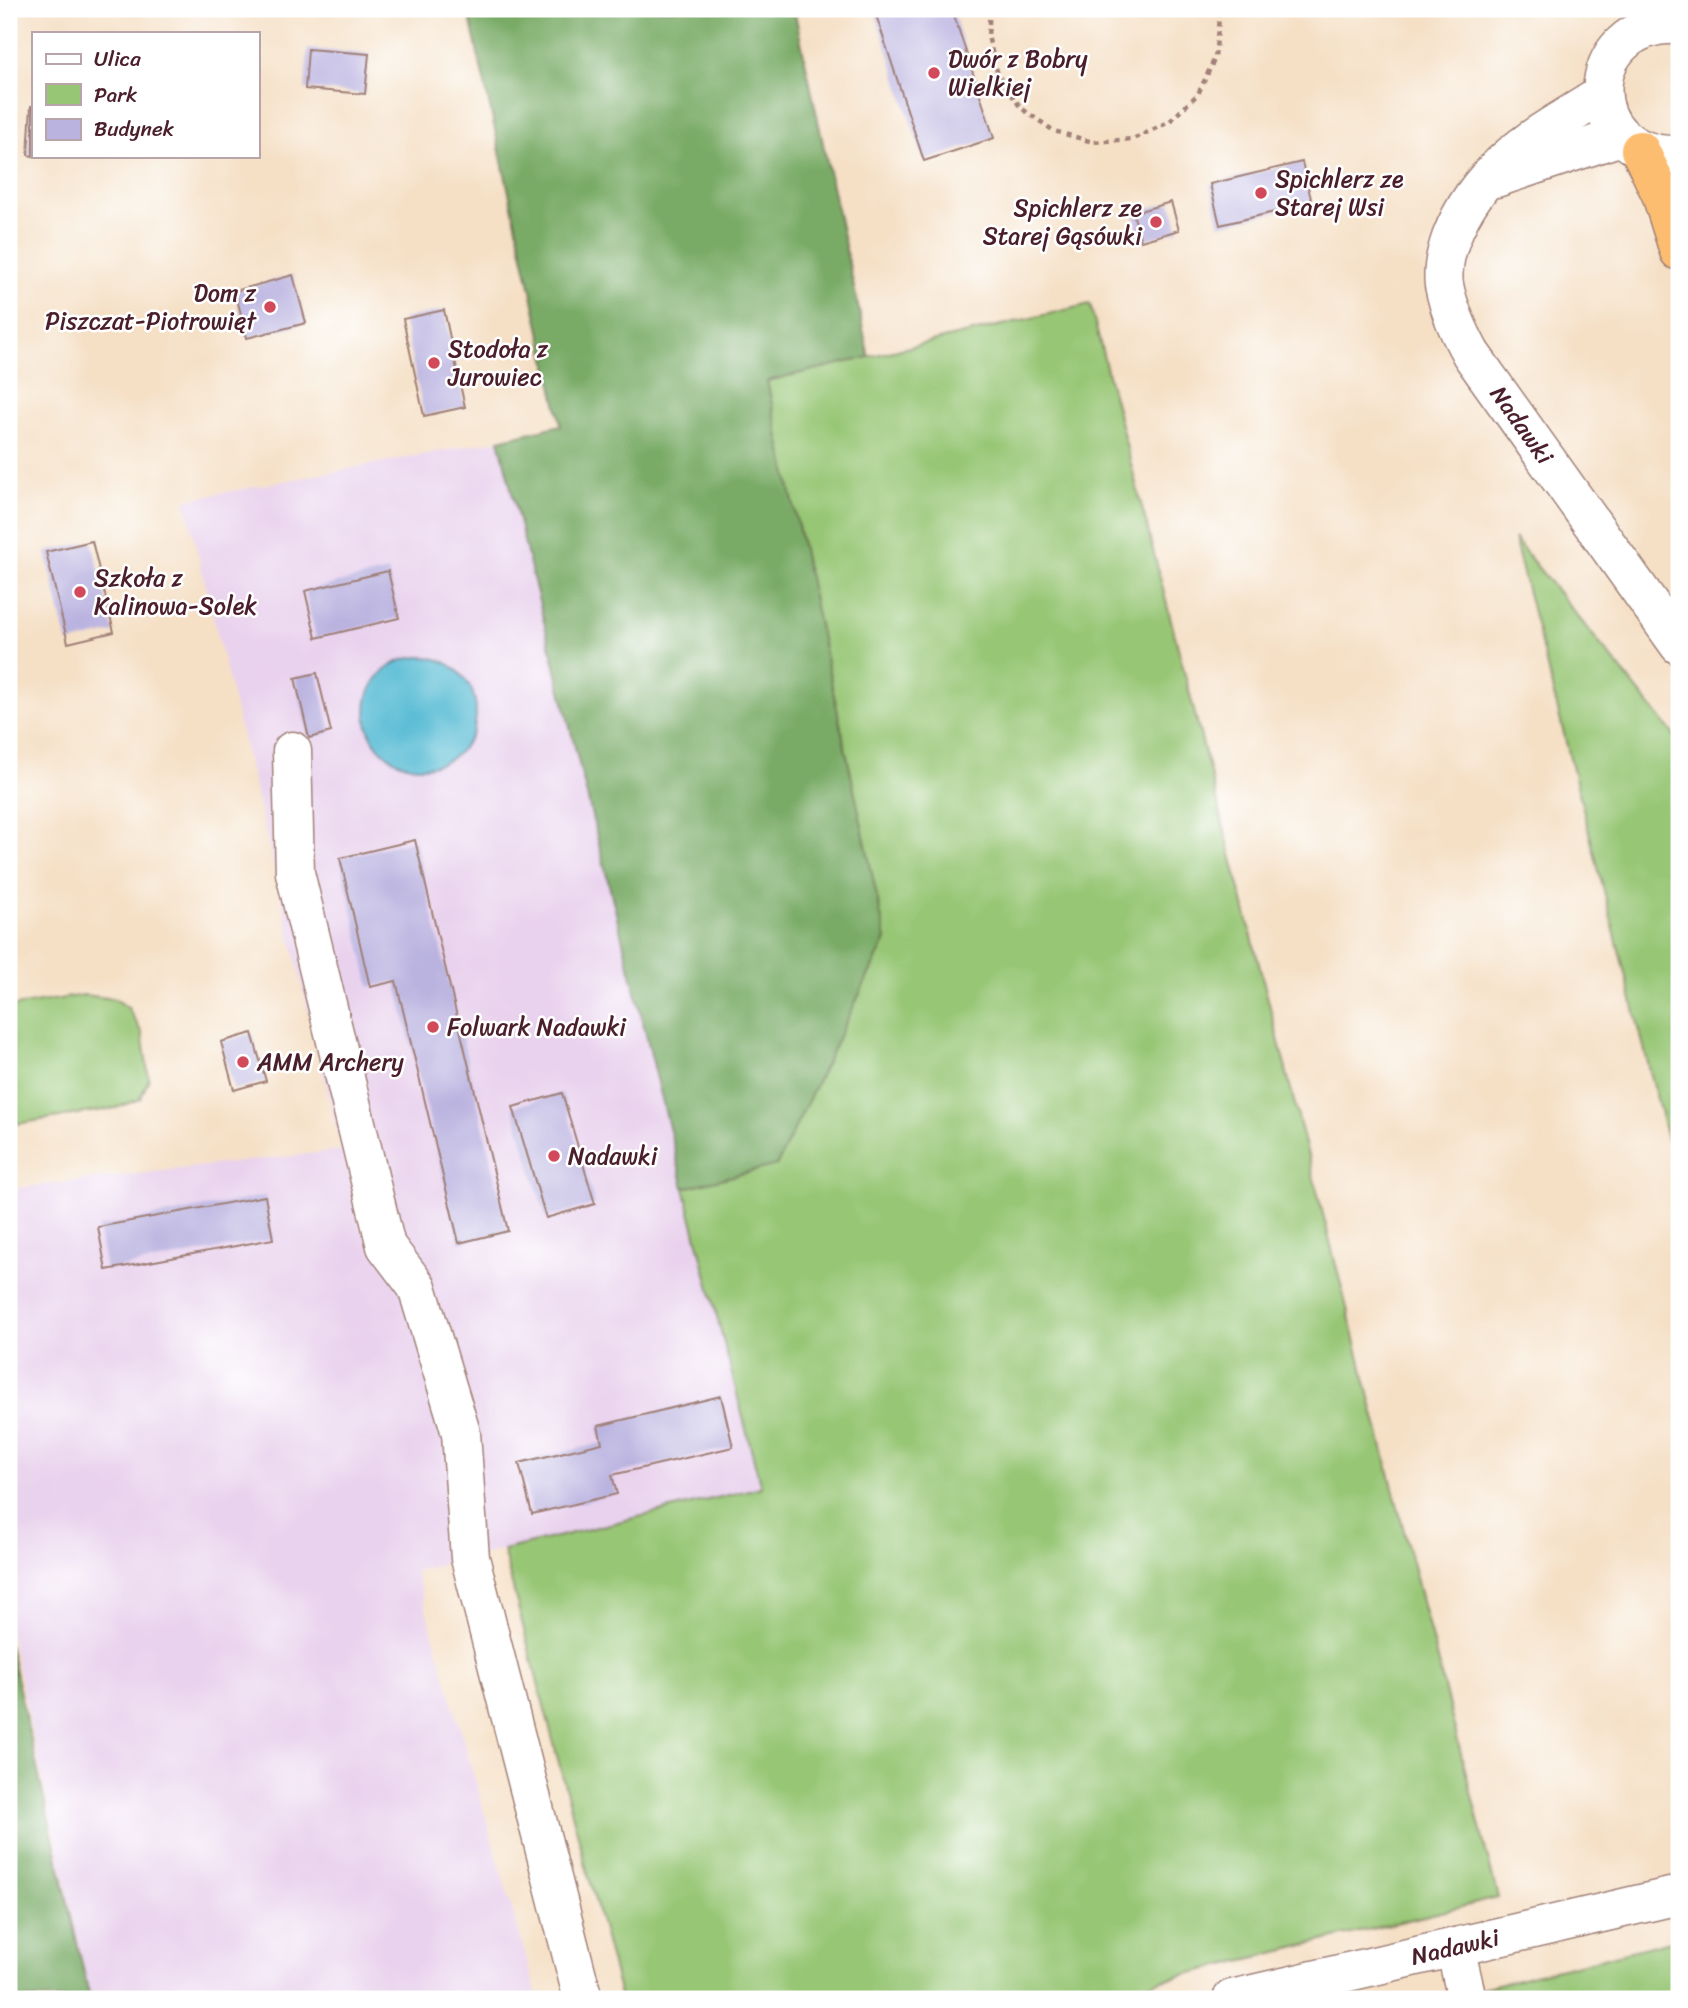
<svg xmlns="http://www.w3.org/2000/svg" width="1688" height="2008" viewBox="0 0 1688 2008" font-family="Sriracha,sans-serif">
<rect width="100%" height="100%" fill="#fff"/>
<filter id="ink" filterUnits="userSpaceOnUse"><feTurbulence type="fractalNoise" baseFrequency=".0143" numOctaves="2"/><feDisplacementMap in="SourceGraphic" scale="14" xChannelSelector="R" yChannelSelector="G"/><feConvolveMatrix kernelMatrix="1 2 1 2 8 2 1 2 1" color-interpolation-filters="sRGB"/></filter>
<filter id="wash" filterUnits="userSpaceOnUse"><feTurbulence type="fractalNoise" baseFrequency=".00686" numOctaves="4" result="noise"/><feDisplacementMap in="SourceGraphic" scale="28" xChannelSelector="R" yChannelSelector="G"/><feGaussianBlur stdDeviation="1.57" result="paint"/><feColorMatrix in="noise" values="0 0 0 0 0 0 0 0 0 0 0 0 0 0 0 0 0 1.4 0 .05"/><feComposite in="paint" operator="in"/></filter>
<g filter="url(#wash)">
<rect width="100%" height="100%" fill="#f5e0c6"/>
<path fill="#e9d2ed" d="M499,440L684,1188L761,1487L415,1571L538,1999H91L9,1628V1189L342,1150L185,500Z"/>
<path fill="#97c674" stroke="#707250" stroke-width="2" d="M1090,304L1498,1898L1085,1999H621L503,1550L761,1487L684,1188L777,1165L886,939L767,381Z
M1514,538L1679,741V1185Z
M84,995L115,999L128,1008L142,1033L149,1079L140,1099L116,1108L9,1125V1007Z
M1679,1939V1999H1436L1466,1992Z"/>
<path fill="#79ab66" stroke="#626548" stroke-width="2" d="M468,9H794L869,357L767,381L886,939L777,1165L684,1188L499,440L561,425Z
M9,1645L90,1999H9Z"/>
<path fill="#56bbd4" stroke="#506d80" stroke-width="2" d="M366 712a55 55 0 1 1 110 0a55 55 0 1 1-110 0Z"/>
<g id="blocks">
<path fill="#bab3e0" d="M874,9H952L994,138L924,161Z
M308,49L369,54L365,94L305,89Z
M31,106H33V156L28,155Z
M1302,162L1312,203L1220,225L1210,184Z
M1171,202L1179,230L1141,241L1133,213Z
M293,275L306,323L247,338L235,291Z
M444,310L465,407L424,416L403,319Z
M92,541L114,632L68,643L46,552Z
M388,571L399,618L316,638L305,591Z
M317,673L331,732L309,738L295,678Z
M415,840L508,1231L459,1243L396,981L370,987L340,858Z
M252,1033L266,1081L234,1090L221,1042Z
M562,1093L595,1204L546,1218L513,1107Z
M265,1196L273,1239L106,1270L98,1227Z
M721,1396L733,1447L612,1475L617,1494L532,1514L519,1463L602,1443L598,1426Z"/>
</g>
</g>
<g filter="url(#ink)">
<use href="#blocks" fill-opacity="0" stroke="#a08078" stroke-width="2"/>
<g fill="none" stroke-linecap="round" stroke-linejoin="round">
<g stroke="#a08078" stroke-width="41">
<g id="minor">
<path d="M1679,25C1578,20 1576,159 1679,155"/>
<path id="s1" d="M1602,95C1539,134 1479,164 1451,238C1446,252 1442,270 1444,285C1449,311 1459,332 1471,354L1679,645"/>
<path d="M1496,178L1621,136"/>
<path d="M292,751L295,873L386,1246L417,1287L461,1433L470,1558L583,1999"/>
<path d="M1455,1947L1467,1999"/>
<path id="s2" d="M1232,1999L1679,1895"/>
</g>
</g>
<g stroke="#a08078" stroke-width="41">
<path id="highway" d="M1640,150L1661,194L1679,251"/>
</g>
<path stroke="#a08078" stroke-width="4.5" stroke-dasharray="5 5" stroke-linecap="butt" d="M990,9L988,36L998,75L1021,108L1054,131L1093,142L1133,139L1169,122L1198,94L1215,58L1219,18L1217,9"/>
<use href="#minor" stroke="#fff" stroke-width="38"/>
<use href="#highway" stroke="#fcbd6f" stroke-width="38"/>
</g>
</g>
<g fill="#d1495b" stroke="#fff" stroke-width="2.5">
<circle cx="934" cy="73" r="7"/>
<circle cx="1261" cy="193" r="7"/>
<circle cx="1156" cy="222" r="7"/>
<circle cx="270" cy="307" r="7"/>
<circle cx="434" cy="363" r="7"/>
<circle cx="80" cy="592" r="7"/>
<circle cx="433" cy="1027" r="7"/>
<circle cx="243" cy="1062" r="7"/>
<circle cx="554" cy="1156" r="7"/>
</g>
<g text-anchor="middle" dominant-baseline="central" stroke-width="5" stroke-linejoin="round" paint-order="stroke">
<g font-size="24" fill="#4a1f2b" stroke="#fff" text-anchor="start">
<text x="948" y="59">Dwór z Bobry<tspan x="948" dy="28">Wielkiej</tspan></text>
<text x="1275" y="179">Spichlerz ze<tspan x="1275" dy="28">Starej Wsi</tspan></text>
<text x="1142" y="208" text-anchor="end">Spichlerz ze<tspan x="1142" dy="28">Starej Gąsówki</tspan></text>
<text x="256" y="293" text-anchor="end">Dom z<tspan x="256" dy="28">Piszczat-Piotrowięt</tspan></text>
<text x="448" y="349">Stodoła z<tspan x="448" dy="28">Jurowiec</tspan></text>
<text x="94" y="578">Szkoła z<tspan x="94" dy="28">Kalinowa-Solek</tspan></text>
<text x="447" y="1027">Folwark Nadawki</text>
<text x="257" y="1062">AMM Archery</text>
<text x="568" y="1156">Nadawki</text>
</g>
<g font-size="24" fill="#4a1f2b" stroke="#fff">
<text stroke="none"><textPath href="#s1" startOffset="422">Nadawki</textPath></text>
<text stroke="none"><textPath href="#s2" startOffset="229">Nadawki</textPath></text>
</g>
</g>
<rect width="1688" height="2008" fill="none" stroke="#fff" stroke-width="35"/>
<rect x="32" y="32" width="228" height="126" fill="#ffffff" stroke="#b7a5aa" stroke-width="2"/>
<rect x="46" y="54" width="35" height="10" fill="#ffffff" stroke="#b7a5aa" stroke-width="2"/>
<text x="94" y="66" font-size="21" fill="#4a1f2b">Ulica</text>
<rect x="46" y="84" width="35" height="21" fill="#97c674" stroke="#b7a5aa" stroke-width="2"/>
<text x="94" y="102" font-size="21" fill="#4a1f2b">Park</text>
<rect x="46" y="119" width="35" height="21" fill="#bab3e0" stroke="#b7a5aa" stroke-width="2"/>
<text x="94" y="136" font-size="21" fill="#4a1f2b">Budynek</text>
</svg>
